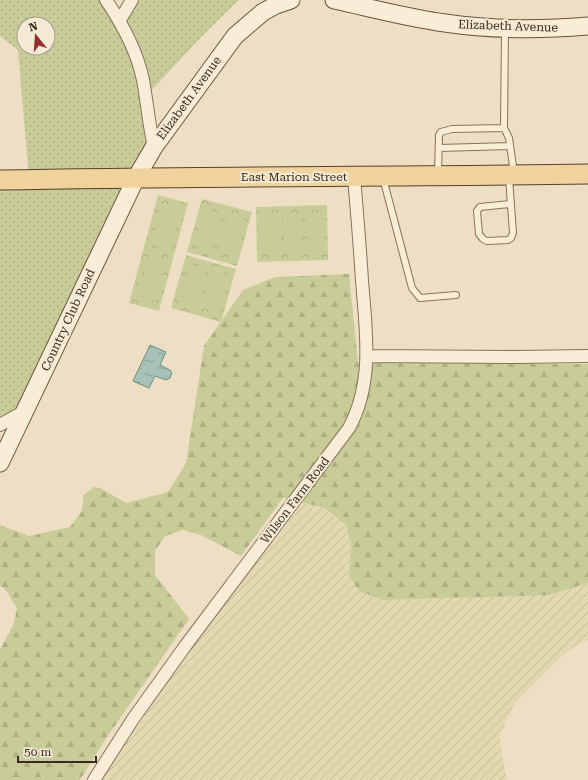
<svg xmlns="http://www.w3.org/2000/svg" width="588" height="780" viewBox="0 0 588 780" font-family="'Roboto Serif',serif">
<defs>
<pattern id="farmland-furrows" width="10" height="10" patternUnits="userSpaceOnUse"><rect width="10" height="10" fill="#e3d9b1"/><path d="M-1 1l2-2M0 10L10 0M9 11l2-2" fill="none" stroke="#c4ba98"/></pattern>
<pattern id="grass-dots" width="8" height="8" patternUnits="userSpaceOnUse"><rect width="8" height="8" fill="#c8cc98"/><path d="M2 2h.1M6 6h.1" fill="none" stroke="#adaf83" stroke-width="1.8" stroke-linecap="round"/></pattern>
<pattern id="forest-firs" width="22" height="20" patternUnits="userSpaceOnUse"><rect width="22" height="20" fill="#c8cc98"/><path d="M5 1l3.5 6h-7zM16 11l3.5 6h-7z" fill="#adaf83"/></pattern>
<pattern id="park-crowns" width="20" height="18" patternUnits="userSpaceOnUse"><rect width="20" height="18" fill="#c8cc98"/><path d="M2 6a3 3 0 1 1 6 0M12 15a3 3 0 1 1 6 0" fill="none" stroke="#adaf83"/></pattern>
<pattern id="water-ripples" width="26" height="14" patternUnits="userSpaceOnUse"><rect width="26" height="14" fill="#a6c1b8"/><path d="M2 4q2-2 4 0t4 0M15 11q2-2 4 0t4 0" fill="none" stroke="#889d95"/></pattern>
</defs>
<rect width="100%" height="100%" fill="#eedfc4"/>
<path fill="url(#farmland-furrows)" d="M303,503L325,508L346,525L351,545L349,576L549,595L588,583V640L569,650L515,703L499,737L507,780H101L193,643Z"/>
<path fill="url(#grass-dots)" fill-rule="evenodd" d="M0,0H106L120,20L132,0H239L209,29L145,97L154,147L25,411L0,425V180L29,179L18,50L0,36ZM24,24H48V48H24Z"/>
<path fill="url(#forest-firs)" d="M349,274L358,363L588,364V583L549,595L383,600L359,591L349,576L351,545L346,525L325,508L283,498L241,556L201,535L183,530L165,536L155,551V575L189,619L107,737L80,780H0V650L14,623L17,608L5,589L0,586V525L29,536L70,527L82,511L84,495L94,487L100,488L126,503L168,492L186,463L204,346L243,290L275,277Z"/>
<path fill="url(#park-crowns)" d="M158,195L188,203L159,311L129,303Z
M202,199L252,212L237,266L187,252Z
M327,205L328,260L257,262L256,207Z
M186,255L236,269L221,322L171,308Z"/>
<path fill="#c8cc98" d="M163,206L180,211L170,246L153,242Z
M205,209L222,213L212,249L195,244Z
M323,214L325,251L308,252L306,215Z
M227,215L244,220L234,256L217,251Z
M300,215L302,252L285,253L283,216Z
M278,216L280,254H262L261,217Z
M148,261L165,265L155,301L138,296Z
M190,264L206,269L196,305L180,300Z
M212,271L229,275L218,311L202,306Z"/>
<path fill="url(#water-ripples)" stroke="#6d8f85" d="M150,345L166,352L160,365L170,370L172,373L170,378L166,380L155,376L149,388L133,381Z"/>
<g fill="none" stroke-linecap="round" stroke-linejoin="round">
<g stroke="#88715b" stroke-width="8">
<path id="lane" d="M504,128L505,29
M439,148L510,146
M438,174L439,135L441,132L452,129L504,128L509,138L514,173
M509,177L513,233L511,238L508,240L487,241L483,239L479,234L477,211L480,207L511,204
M383,178L412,288L420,298L456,295"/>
</g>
<g stroke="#88715b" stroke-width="14">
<path id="street" d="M106,0C123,25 137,51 143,80C147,102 149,125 154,147
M120,20L132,0
M368,356L516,357L588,356
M0,425L25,411
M94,780L133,719L186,645L349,428C374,382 366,331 362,281C360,247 357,212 354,177"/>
</g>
<g stroke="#6a523e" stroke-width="19">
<path id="secondary" d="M334,0C371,8 408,18 445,23C492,30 540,30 588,26
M0,463L136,178L154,147L235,36L263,12L276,5L291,0"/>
</g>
<g stroke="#563f2f" stroke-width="21">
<path id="primary" d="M0,180C196,176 392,177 588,174"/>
</g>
<use href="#lane" stroke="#f8edd7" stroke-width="6"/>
<use href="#street" stroke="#f8edd7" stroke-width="12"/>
<use href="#secondary" stroke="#f8edd7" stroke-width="17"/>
<use href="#primary" stroke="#f0d39c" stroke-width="19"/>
</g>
<g text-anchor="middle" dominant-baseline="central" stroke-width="4" stroke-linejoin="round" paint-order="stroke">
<g font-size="12" fill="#382a1e" stroke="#f5ead4">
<text transform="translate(508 26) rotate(2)">Elizabeth Avenue</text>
<text transform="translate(189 98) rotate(-54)">Elizabeth Avenue</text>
<text x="294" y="177">East Marion Street</text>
<text transform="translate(68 320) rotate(-65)">Country Club Road</text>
<text transform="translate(295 500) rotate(-53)">Wilson Farm Road</text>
</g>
</g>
<g transform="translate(36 36) rotate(343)"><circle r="19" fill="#f5ead4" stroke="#a99d8b"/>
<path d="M0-3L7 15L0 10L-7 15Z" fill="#962b30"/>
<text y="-6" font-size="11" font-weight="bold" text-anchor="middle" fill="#382a1e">N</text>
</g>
<path d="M18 756v6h78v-6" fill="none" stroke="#382a1e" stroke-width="2"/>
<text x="24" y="756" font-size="12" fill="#382a1e" stroke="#f5ead4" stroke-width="3" paint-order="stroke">50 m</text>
</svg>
